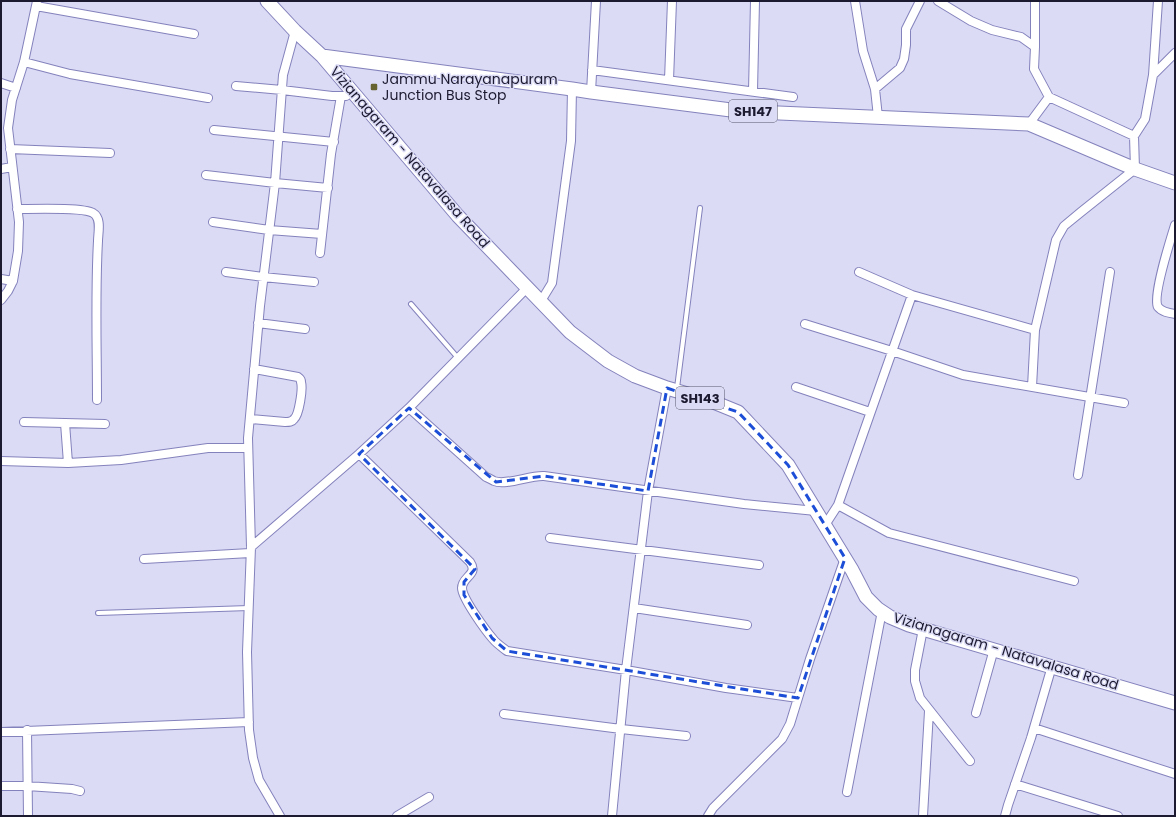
<svg xmlns="http://www.w3.org/2000/svg" width="1176" height="817" viewBox="0 0 1176 817" font-family="Poppins,sans-serif">
<rect width="100%" height="100%" fill="#dbdbf5"/>
<g fill="none" stroke-linecap="round" stroke-linejoin="round">
<g stroke="#8482bc" stroke-width="6">
<path id="lane" d="M411,304L458,358
M677,388L700,208
M98,613L249,608"/>
</g>
<g stroke="#8482bc" stroke-width="10">
<path id="street" d="M855,1L863,51L875,89L878,117
M938,1L971,21L992,30L1021,37L1035,47L1034,69L1049,97
M1158,1L1153,75L1175,53
M36,6L194,34
M1035,47V1
M24,62L70,74L208,98
M592,70L793,97
M669,80L672,1
M1,83L16,88
M236,86L282,90L332,96H346
M875,89L900,68L904,59L906,45V29L920,1
M753,91L755,1
M591,92L596,1
M1029,124L1049,97L1134,136L1135,169L1081,212L1064,226L1056,240L1035,330L1032,387
M214,130L334,142
M1134,136L1145,119L1153,75
M10,149L110,153
M1,169L12,167
M206,175L275,183L328,188
M17,209C31,209 84,207 93,213C102,218 98,233 98,241C95,294 97,347 97,400
M213,222L269,230L322,234
M1175,225C1171,238 1152,297 1158,307C1162,312 1169,313 1175,314
M320,253L331,154L341,96
M226,272L263,277L314,282
M859,272L912,295L1035,330
M1,279L13,281
M1,300L8,291L13,281L18,251L19,222L8,128L12,100L24,62L37,1
M541,301L552,283L571,141L572,89
M258,323L305,329
M805,324L892,351L963,375L1124,403
M796,387L870,412
M409,408L486,477C489,478 492,480 494,481C506,486 530,475 544,476L744,504L816,511
M250,419L285,422C289,422 292,422 294,419C299,415 303,389 301,382C301,379 300,379 298,377L254,369
M24,422L105,424
M65,423L68,463
M359,454L470,562C479,575 462,576 462,588C462,598 486,631 493,639C497,644 502,647 507,651L626,670L726,688L798,698
M1,461L68,463L121,460L208,448H248
M1078,475L1110,272
M838,505L889,533L1074,581
M825,525L838,505L912,295
M550,538L759,565
M251,547L359,454L409,408L527,288
M144,559L250,553
M634,608L747,625
M923,629L915,670V681L920,698L970,761
M976,713L994,649
M504,714L621,729L686,736
M1034,728L1175,774
M27,730L28,816
M1,732L249,722
M1015,784L1118,816
M1,786H27L72,789L80,791
M847,792L882,611
M280,816L259,780L253,758L249,730L247,652L251,547L248,438L260,306L275,183L283,75L295,31
M397,816L429,797
M612,816L626,670L648,491L667,388
M708,816L713,808L782,739L790,724L810,659L845,558
M923,816L929,711
M1005,816L1008,805L1031,738L1052,666"/>
</g>
<g stroke="#8482bc" stroke-width="15">
<path id="primary" d="M267,1L295,31L322,56L458,216L570,332L608,361L635,376L667,388L711,401L738,412L788,465L852,570L866,597L878,609L890,617L909,625L1175,703
M322,56L572,89L591,92L731,110L757,112L1029,124L1135,169L1175,183"/>
</g>
<use href="#lane" stroke="#fff" stroke-width="4"/>
<use href="#street" stroke="#fff" stroke-width="8"/>
<use href="#primary" stroke="#fff" stroke-width="13"/>
</g>
<path fill="none" stroke="#1d4ed8" stroke-width="3" stroke-dasharray="8 5" stroke-linejoin="round" d="M667,388L738,412L788,465L845,558L798,698L507,651L492,638L464,595V582L475,569L359,454L409,408L496,482L544,476L648,491Z"/>
<rect fill="#676330" stroke="#dbdbf5" stroke-width="1.5" x="370" y="83" width="8" height="8" rx="2"/>
<g text-anchor="middle" dominant-baseline="central" stroke-width="3" stroke-linejoin="round" paint-order="stroke">
<g fill="#dbdbf5" stroke="#55546c" stroke-width="1">
<rect x="729" y="100" width="48" height="22" rx="3"/>
<rect x="676" y="387" width="48" height="22" rx="3"/>
</g>
<g font-size="13" font-weight="bold" fill="#1c1a31">
<text x="753" y="111">SH147</text>
<text x="700" y="398">SH143</text>
</g>
<g font-size="14" fill="#1c1a31" stroke="#dbdbf5" text-anchor="start">
<text x="382" y="79">Jammu Narayanapuram<tspan x="382" dy="16">Junction Bus Stop</tspan></text>
</g>
<g font-size="14" fill="#1c1a31" stroke="#dbdbf5">
<text transform="translate(410 157) rotate(49)">Vizianagaram - Natavalasa Road</text>
<text transform="translate(1006 651) rotate(17)">Vizianagaram - Natavalasa Road</text>
</g>
</g>
<rect width="1176" height="817" fill="none" stroke="#1c1a31" stroke-width="4"/>
</svg>
